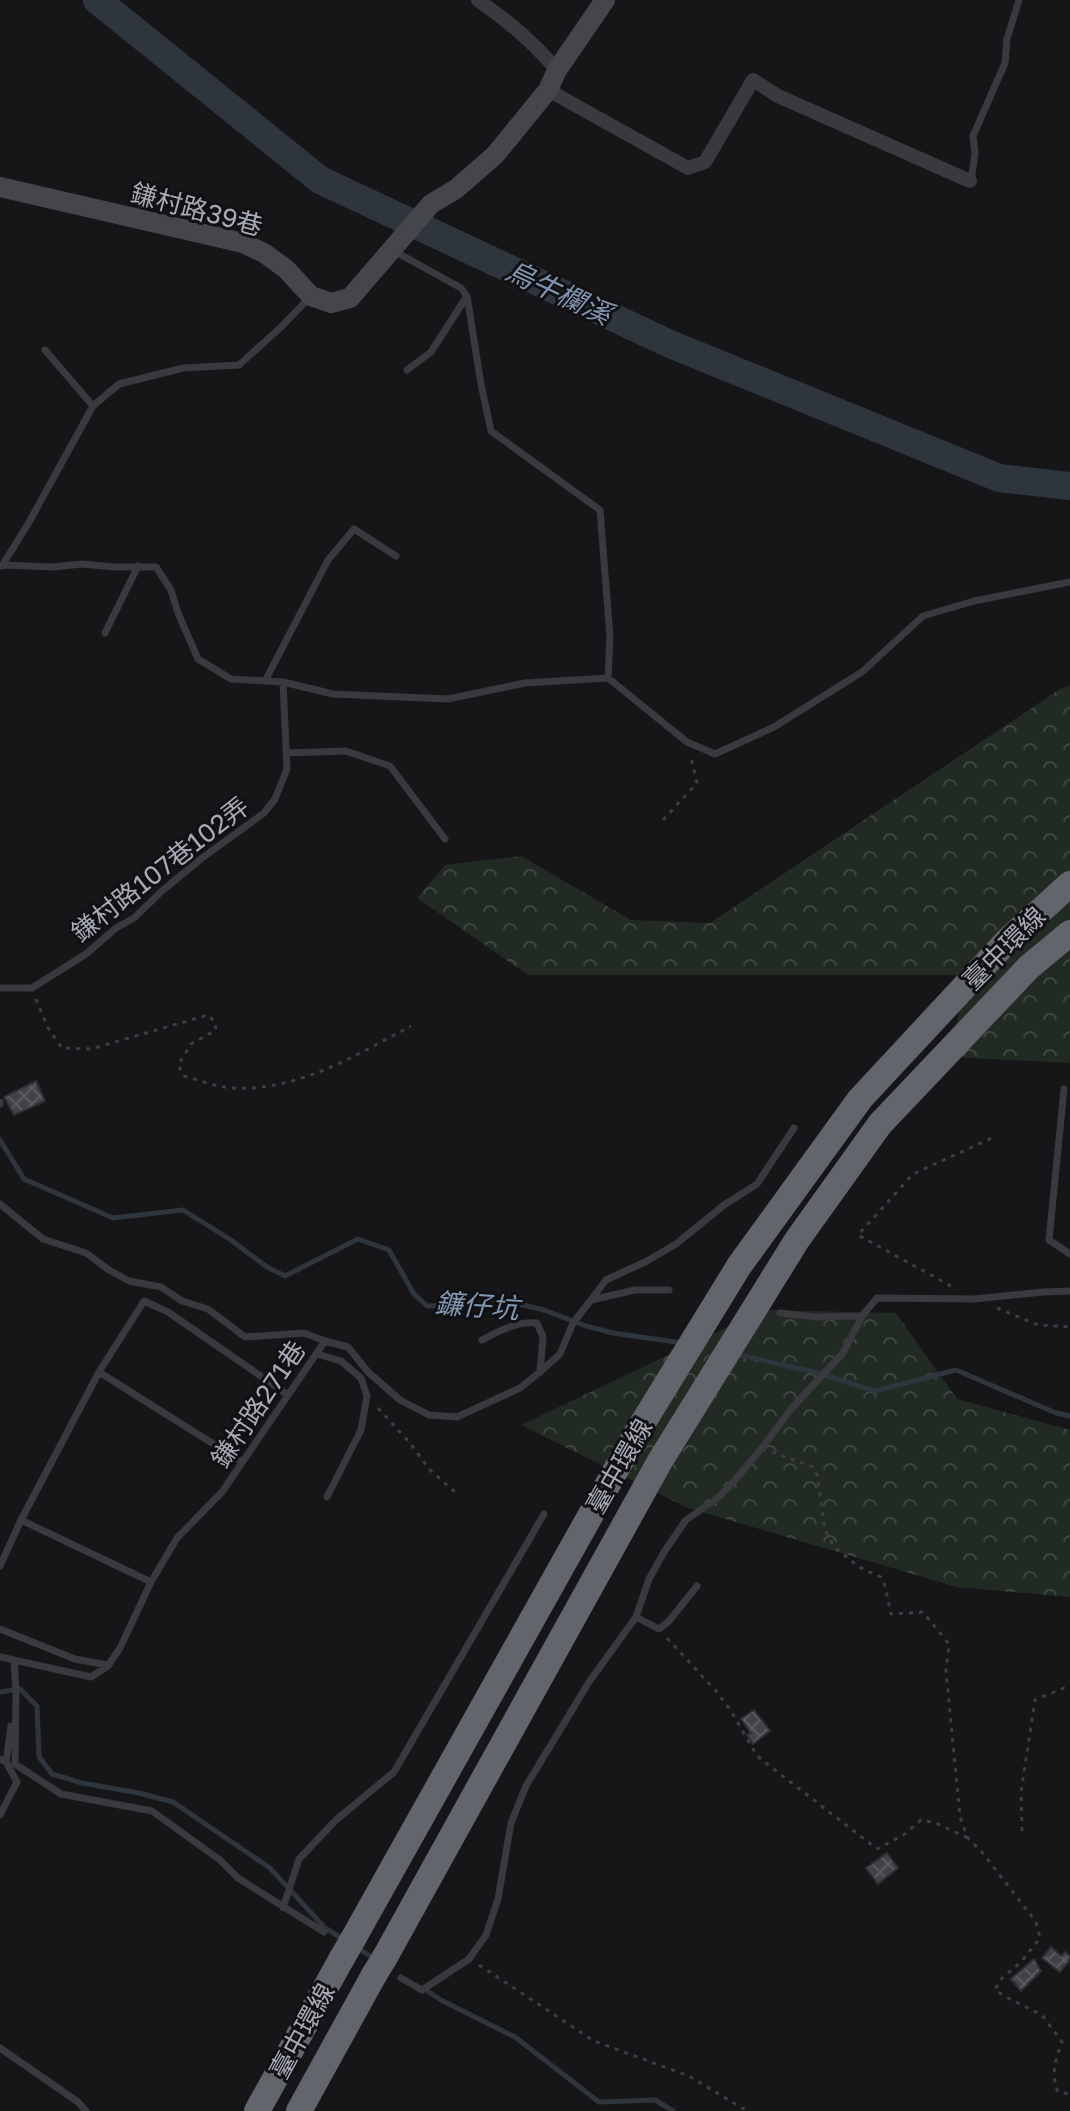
<svg xmlns="http://www.w3.org/2000/svg" width="1070" height="2111" viewBox="0 0 1070 2111" font-family="'Golos Text','Noto Sans TC',sans-serif">
<defs>
<pattern id="forest-crowns" width="20" height="18" patternUnits="userSpaceOnUse" patternTransform="scale(2)"><rect width="20" height="18" fill="#222a24"/><path d="M2 6a3 3 0 1 1 6 0M12 15a3 3 0 1 1 6 0" fill="none" stroke="#3f4642"/></pattern>
<pattern id="building-cross-hatch" width="8" height="8" patternUnits="userSpaceOnUse" patternTransform="scale(2)"><rect width="8" height="8" fill="#424348"/><path d="M0 0l8 8M0 8l8-8" fill="none" stroke="#5a5b60"/></pattern>
</defs>
<rect width="100%" height="100%" fill="#161618"/>
<path fill="url(#forest-crowns)" d="M1070,685V1063L950,1057L966,975H528L417,898L445,865L521,856L631,920L710,923L1060,689Z
M763,1310L896,1313L957,1399L1070,1430V1597L957,1587L688,1508L521,1425Z"/>
<g fill="none" stroke-linecap="round" stroke-linejoin="round">
<path stroke="#2e353d" stroke-width="5" d="M0,1140L24,1179L113,1218L183,1210L231,1240L267,1267L285,1276L358,1239L389,1250L414,1294L427,1306L510,1302L544,1310L586,1326L613,1333L683,1343
M736,1354L818,1373L875,1391L956,1370L1056,1413L1070,1416
M0,1692L20,1689L37,1706L39,1757L52,1774L82,1783L139,1793L173,1802L270,1868L324,1927L344,1940
M356,1947L375,1959
M424,1989L441,2000L515,2037L599,2102L655,2100L673,2111"/>
<path stroke="#2e353d" stroke-width="28" d="M97,0L320,180L670,344L999,478L1070,486"/>
</g>
<path fill="url(#building-cross-hatch)" stroke="#303034" stroke-width="2" d="M36,1081L45,1101L14,1115L4,1097Z
M754,1710L770,1731L753,1744L747,1735L751,1733L741,1719Z
M887,1853L898,1868L878,1884L866,1868Z
M1051,1947L1061,1956L1065,1952L1070,1956V1960L1060,1972L1042,1958Z
M1034,1959L1041,1971L1021,1991L1011,1979Z"/>
<g fill="none" stroke-linecap="round" stroke-linejoin="round">
<path stroke="#3d3e43" stroke-width="3" stroke-dasharray="4 6" stroke-linecap="butt" d="M663,820L697,783L691,757
M36,999L48,1028L62,1048L91,1049L208,1015L215,1022L216,1030L191,1044L178,1065L184,1076C199,1080 216,1087 232,1088C297,1092 356,1055 411,1026
M951,1286L858,1235L913,1174L992,1138
M997,1308L1038,1325L1070,1327
M378,1408L410,1443L430,1470L455,1492
M772,1452L813,1467L817,1475L825,1530L835,1548L859,1567L881,1577L885,1586L891,1614L923,1612L949,1644L946,1671L960,1817L968,1838L982,1852L1036,1922L1040,1938L1021,1962L1000,1980L995,1990L1008,1998L1042,2015L1062,2042C1055,2060 1051,2074 1058,2092L1070,2094
M667,1638L716,1691L731,1711L757,1756L877,1849L905,1834L921,1820L936,1823L968,1838
M1022,1831L1021,1792L1035,1700L1064,1688L1070,1690
M479,1965L594,2041L689,2076L747,2111"/>
<path stroke="#39393e" stroke-width="7" d="M971,181L975,154L973,136L1005,63L1007,39L1019,0
M394,251L461,288L467,296L481,384L491,431L600,510L610,637L608,678
M45,350L93,406
M407,370L431,352L467,296
M3,565L53,567L82,564L114,567H156L171,590L178,613L198,659L231,679L283,682L333,694L448,699L525,683L608,678L687,742L715,754L774,727L862,672L923,616L974,601L1070,582
M2,566L28,524L93,406L119,384L183,368L239,365L280,328L311,296
M105,633L138,566
M265,681L328,560L354,529L396,556
M287,753L346,751L390,766L445,839
M0,988H32L86,954L116,928L134,918L162,891L202,858L264,813L275,799L287,769L283,682
M1064,1089L1049,1240L1070,1254
M0,1102V1104
M0,1204L43,1239L86,1253L109,1270L129,1281L161,1287L182,1301L208,1309L245,1337L304,1333L325,1341
M591,1300L606,1280L647,1261L676,1244L724,1205L757,1184L794,1128
M780,1313L816,1317L862,1316L877,1298L974,1299L1044,1292L1070,1291
M482,1340C499,1331 517,1321 537,1323L543,1337L540,1372
M317,1354L341,1361L361,1378L367,1396L361,1430L327,1497
M99,1372L242,1462
M21,1520L151,1582
M0,1566L21,1520L99,1372L144,1301L168,1312L288,1395
M636,1617L659,1629L669,1621L697,1586
M0,1629L75,1659L107,1665
M0,1657L91,1677L108,1666L120,1648L151,1582L177,1538L222,1492L325,1341L348,1347L368,1372L400,1400L429,1415L457,1417L520,1388L540,1372L560,1354L573,1323L591,1300L635,1290H669
M14,1660L16,1692L15,1764L61,1794L152,1811L220,1860L238,1878L324,1932
M0,1759L6,1762L17,1782L0,1815
M6,1762L11,1726
M283,1908L299,1859L336,1820L394,1772L544,1514
M401,1978L422,1990L469,1959L486,1935L498,1899L511,1823L526,1786L589,1682L636,1617L649,1579L664,1552L686,1520L716,1499L729,1487L762,1448L791,1409L843,1353L862,1316
M0,2048L78,2102L86,2111"/>
<path stroke="#39393e" stroke-width="14" d="M478,0C509,22 532,41 557,70
M548,90L688,168L705,162L753,80L778,96L970,181"/>
<path stroke="#45464c" stroke-width="20" d="M0,187L243,243L264,253L286,269L311,296L331,303L350,298L431,204L456,189L495,155L548,90L557,70L605,0"/>
<path stroke="#63656d" stroke-width="26" d="M353,1939L636,1434L739,1266L860,1099L1006,942L1070,884
M385,1957L660,1461L797,1240L880,1124L1029,967L1070,933
M257,2111L342,1958
M299,2111L374,1975"/>
<path stroke="#63656d" stroke-width="26" d="M342,1958L353,1939
M374,1975L385,1957"/>
</g>
<g text-anchor="middle" dominant-baseline="central" stroke-width="6" stroke-linejoin="round" paint-order="stroke">
<g font-size="26" fill="#a8abb7" stroke="#111113">
<text transform="translate(197 209) rotate(15)">鎌村路39巷</text>
<text transform="translate(160 869) rotate(-38)">鎌村路107巷102弄</text>
<text transform="translate(1004 948) rotate(-45)">臺中環線</text>
<text transform="translate(258 1404) rotate(-56)">鎌村路271巷</text>
<text transform="translate(619 1466) rotate(-60)">臺中環線</text>
<text transform="translate(302 2031) rotate(-61)">臺中環線</text>
</g>
<g font-size="28" font-style="italic" fill="#8096b1" stroke="#111113">
<text transform="translate(559 292) rotate(25)">烏牛欄溪</text>
<text transform="translate(477 1305) rotate(4)">鐮仔坑</text>
</g>
</g>
</svg>
